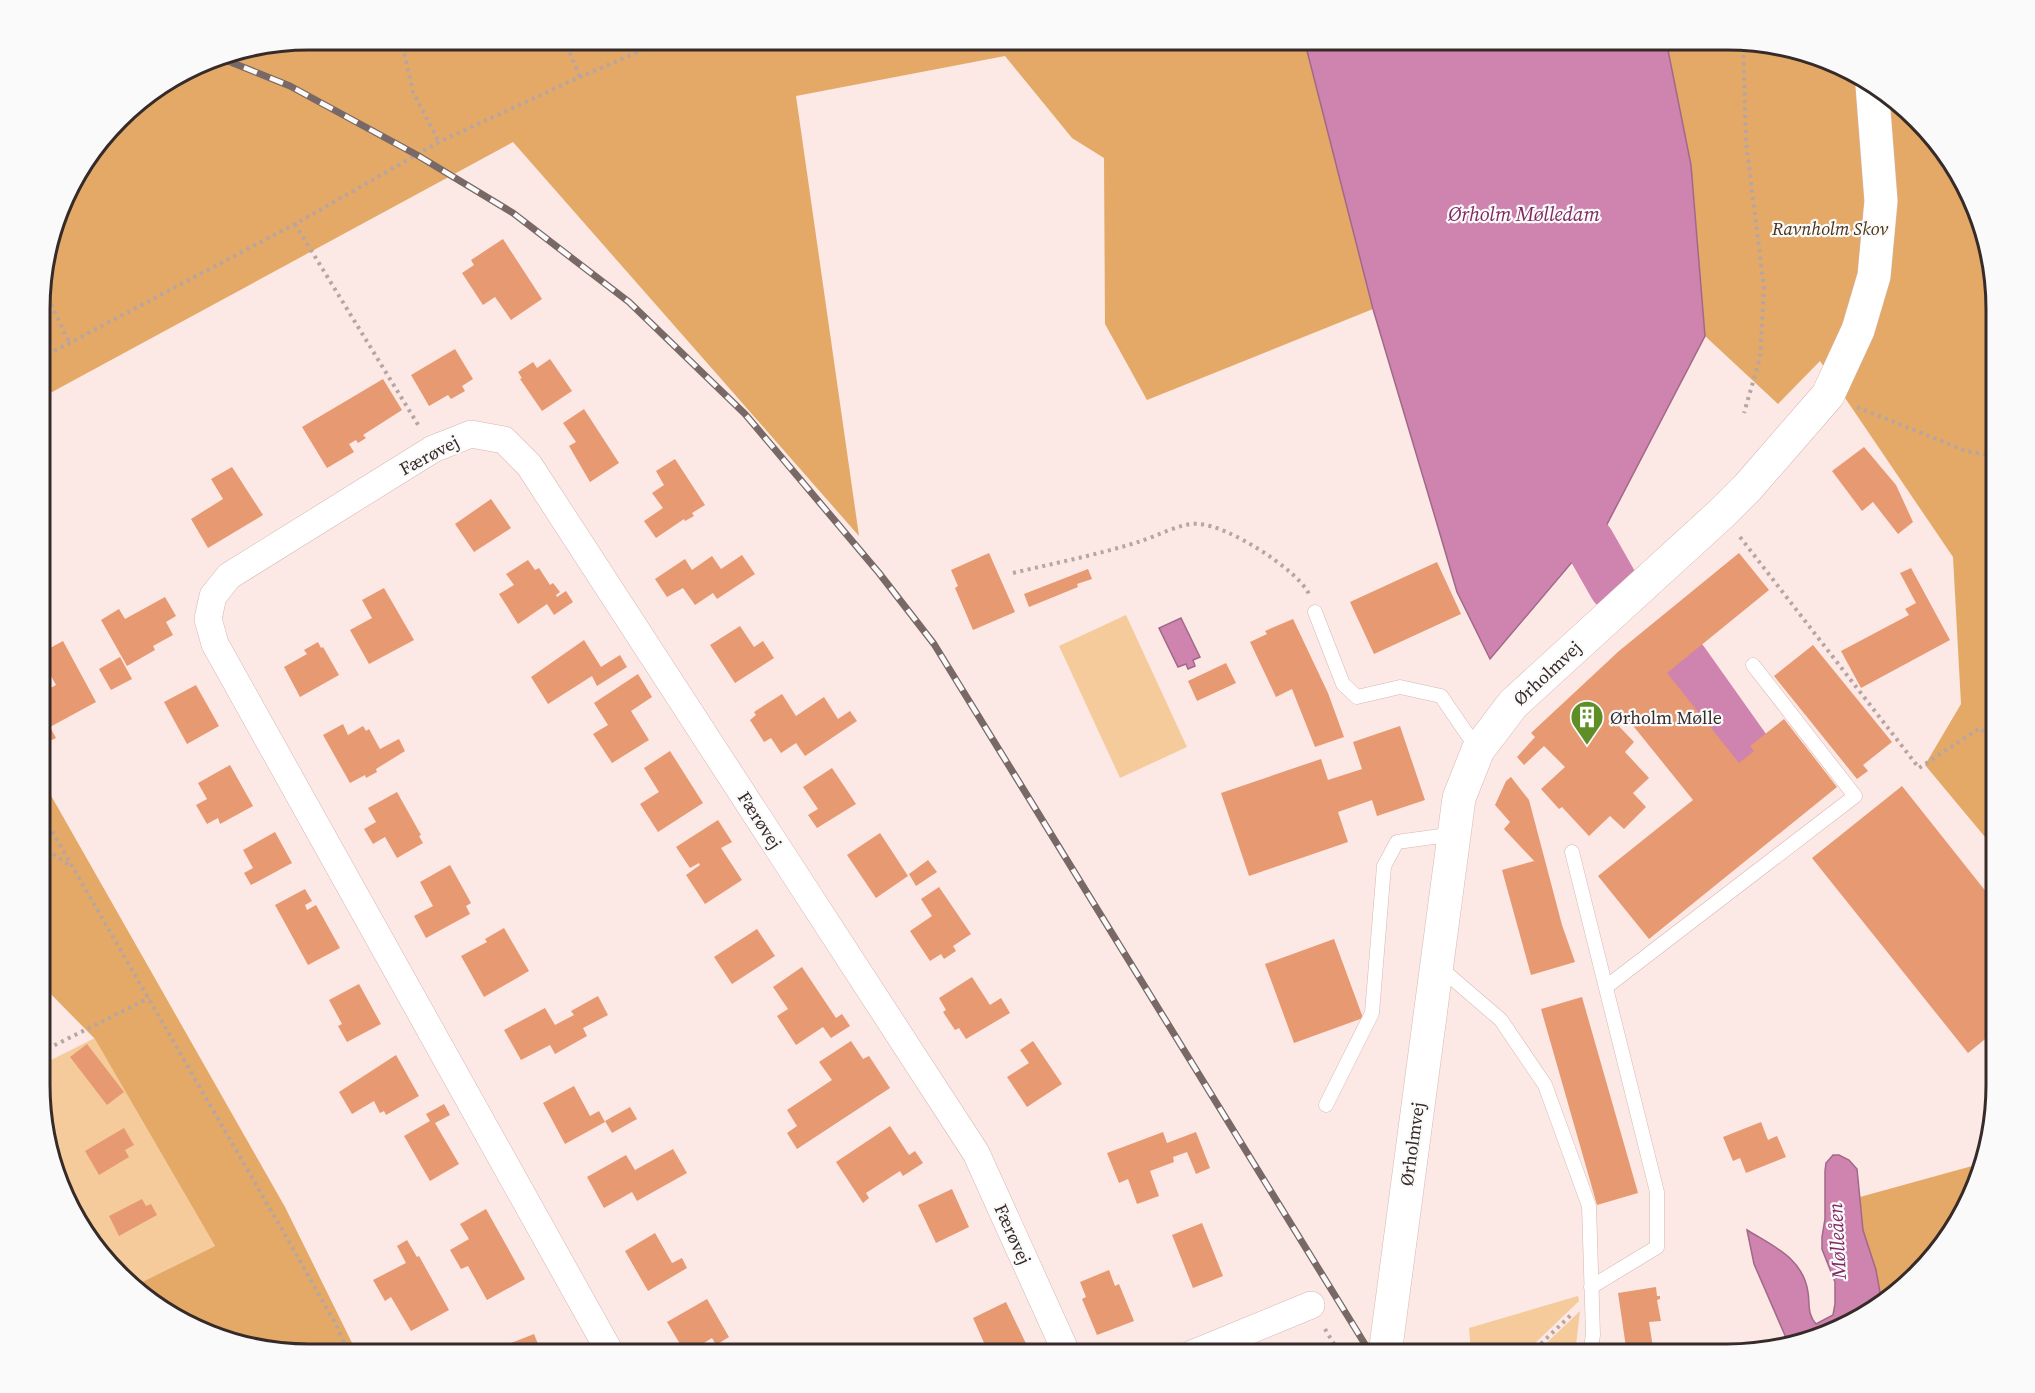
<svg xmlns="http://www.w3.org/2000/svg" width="2035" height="1393" viewBox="0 0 2035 1393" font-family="'Source Serif 4',serif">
<rect width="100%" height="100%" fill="#fce8e5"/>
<path fill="#f6cb9c" d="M1126,615L1187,747L1120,778L1059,646Z
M95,1038L215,1246L134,1286L75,1219L41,1120V1065Z
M1578,1296L1579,1301L1524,1354H1471L1469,1328Z
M1580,1311L1575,1354H1535Z"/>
<path fill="#e4a966" d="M308,39H1304L1373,309L1147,400L1105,324L1104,158L1072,138L1005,56L796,96L859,536L513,142L41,398V273L67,189L130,106L206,59Z
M1666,40H1744L1814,53L1890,94L1960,174L1995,291V849L1925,765L1961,704L1953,557L1820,361L1778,404L1705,336L1691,165Z
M41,778L285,1207L357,1353H291L221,1340L145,1299L134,1286L215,1246L95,1039L41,984Z
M1983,1163L1982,1172L1941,1248L1881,1298L1876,1270L1863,1230L1860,1197Z"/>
<path fill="#cf83af" stroke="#a16987" stroke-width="1.5" d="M1304,39L1666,40L1691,165L1705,336L1603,532L1589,542L1490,659L1457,592L1435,517L1373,309Z
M1181,618L1200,657L1193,660L1195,666L1188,669L1186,664L1178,667L1159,628Z
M1833,1155H1839L1849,1160L1857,1169L1863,1230L1876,1270L1881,1298L1846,1326L1787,1340L1754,1264L1747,1230C1773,1246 1803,1258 1808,1292C1810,1304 1807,1314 1816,1324L1833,1315L1835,1304V1282L1822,1249V1237L1825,1219V1171L1826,1163Z"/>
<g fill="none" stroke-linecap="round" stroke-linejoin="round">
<path stroke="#cf83af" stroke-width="51" d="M1589,542L1614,586
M1683,661L1749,754"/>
</g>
<path fill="#e79971" d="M503,239L542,299L511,320L495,297L483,305L462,273L474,265L471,260Z
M455,349L473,379L462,386L465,391L451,399L448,395L429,406L411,375Z
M550,359L572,391L542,411L520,379L522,378L518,372L533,362L537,368Z
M383,379L402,410L363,435L366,438L358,443L356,440L349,444L354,452L327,468L302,427Z
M584,409L619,463L590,482L569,446L576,442L563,423Z
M1864,447L1896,485L1913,522L1898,534L1873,502L1862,511L1832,471Z
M675,459L705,505L692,513L694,516L685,521L684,519L656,538L644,521L663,508L652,493L664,485L656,471Z
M232,467L263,515L208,548L191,519L223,499L211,479Z
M491,499L511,528L474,552L455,524Z
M989,553L1015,612L973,630L955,588L958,586L951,570Z
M1739,553L1769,590L1667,673L1739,763L1754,751L1750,746L1784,719L1837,787L1649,939L1598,876L1693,800L1622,712L1614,721L1634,742L1625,752L1649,778L1633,793L1646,807L1624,829L1610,816L1589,836L1562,807L1559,809L1541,789L1565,767L1544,746L1524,765L1517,757L1535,737L1531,733L1619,651Z
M742,555L755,574L717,599L713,593L695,605L683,588L667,597L655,579L685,559L692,570L712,556L721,569Z
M528,560L535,570L539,568L550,585L553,583L560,592L556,595L557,597L566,591L573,602L554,615L547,604L518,624L499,594L514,585L506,574Z
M1437,562L1461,614L1374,654L1350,602Z
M1911,568L1950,640L1861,688L1841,651L1909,615L1905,609L1916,603L1900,573Z
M1088,569L1092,579L1077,584L1078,587L1029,607L1024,594Z
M384,588L414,640L369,664L350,630L372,618L362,600Z
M165,597L176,616L166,622L173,635L153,646L155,650L127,666L101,620L119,609L125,619Z
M1293,619L1328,693L1344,737L1315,747L1292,689L1276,697L1250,642L1267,634L1265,631Z
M740,626L754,647L763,641L774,658L735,683L710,645Z
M584,640L601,667L620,655L627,667L597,686L592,676L548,704L531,677Z
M63,641L96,702L50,727L56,738L41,745V728L48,724L41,711V693L56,685L41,658V653Z
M318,642L321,648L323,647L339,675L300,697L284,667L307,654L304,650Z
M1813,645L1892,742L1863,765L1868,771L1857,779L1774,676Z
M120,657L132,679L111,690L99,669Z
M1226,663L1236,683L1197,701L1188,681Z
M638,674L652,697L631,711L649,740L612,763L593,734L608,725L594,703Z
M196,685L219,726L187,744L164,702Z
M782,694L796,716L824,697L838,719L850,711L857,721L805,756L796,743L781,753L771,738L764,742L750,720L756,715L754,712Z
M343,724L348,735L363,726L366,731L369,729L380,749L399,739L405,751L376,769L377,772L366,778L365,775L350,783L323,735Z
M1400,726L1425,800L1377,816L1372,800L1338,812L1348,842L1249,876L1221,793L1321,759L1328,780L1362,769L1353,742Z
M670,751L703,803L658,832L640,804L659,792L644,768Z
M230,765L253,806L220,824L218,818L207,824L196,805L207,799L198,783Z
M832,768L856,804L817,828L808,815L818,809L803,787Z
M1511,777L1529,800L1562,925L1575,962L1531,975L1502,870L1534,861L1536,863L1504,829L1510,822L1495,805L1506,781Z
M1902,786L1995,903V1031L1968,1053L1812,858Z
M397,792L421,835L419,836L423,843L397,858L385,837L373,844L364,829L376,822L368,808Z
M718,820L732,842L721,848L742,880L705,904L686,875L700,865L699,863L690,868L676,847Z
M275,832L292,863L251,885L244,873L253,868L243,850Z
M880,833L908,876L876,898L847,855Z
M928,860L937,872L916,886L909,874Z
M450,865L471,903L466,906L470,914L426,938L414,916L433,906L420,882Z
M939,887L971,934L953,946L956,951L944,959L941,954L930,961L910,931L932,916L921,899Z
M305,889L312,901L305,905L307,910L316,905L340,948L308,965L275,905Z
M504,928L529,971L484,997L461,956L487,942L485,939Z
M757,929L775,956L732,984L714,957Z
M1334,939L1363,1018L1294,1043L1265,964Z
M802,967L836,1018L842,1014L850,1026L831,1038L823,1027L796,1045L777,1016L788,1009L773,987Z
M972,977L990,1005L1001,998L1010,1013L966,1039L959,1028L955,1030L943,1012L946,1010L939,998Z
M359,984L381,1024L347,1042L338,1026L342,1024L329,1000Z
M598,996L608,1015L583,1028L587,1036L555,1054L550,1045L521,1060L504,1030L545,1008L555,1025L574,1015L571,1011Z
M1582,997L1638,1193L1597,1205L1541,1009Z
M851,1041L863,1059L869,1056L890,1088L797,1149L787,1133L797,1126L787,1110L832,1080L819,1062Z
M1033,1041L1062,1084L1027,1107L1007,1077L1029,1063L1020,1050Z
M87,1044L124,1092L107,1105L70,1057Z
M396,1055L419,1096L386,1115L384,1111L380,1113L374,1101L352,1114L339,1092Z
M574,1086L590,1116L599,1111L605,1122L565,1144L543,1103Z
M444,1104L450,1115L435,1123L459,1164L430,1181L404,1136L430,1121L426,1114Z
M630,1107L637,1119L612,1133L605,1121Z
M1761,1122L1768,1140L1777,1136L1786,1157L1746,1173L1740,1158L1733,1161L1723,1137Z
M890,1126L909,1155L915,1151L923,1163L903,1176L900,1171L866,1193L869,1198L863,1203L836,1162Z
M124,1128L134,1145L125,1150L129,1157L99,1175L85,1151Z
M1163,1132L1167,1143L1196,1132L1210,1168L1196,1174L1187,1152L1173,1157L1174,1162L1150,1171L1159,1196L1137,1204L1128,1179L1119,1183L1107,1153Z
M673,1149L687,1173L637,1201L632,1192L604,1208L587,1177L626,1155L635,1170Z
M952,1189L969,1227L936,1243L918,1205Z
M142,1199L146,1206L151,1204L157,1215L119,1236L109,1216Z
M486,1209L525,1279L487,1300L468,1266L461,1269L450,1250L469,1239L460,1224Z
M1202,1223L1223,1276L1193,1288L1172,1235Z
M655,1233L672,1263L682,1258L687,1268L648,1291L625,1251Z
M407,1240L417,1257L419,1256L449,1310L411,1331L391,1297L385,1301L373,1280L406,1263L397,1246Z
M1109,1270L1115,1286L1119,1284L1134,1321L1097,1335L1082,1299L1086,1297L1080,1282Z
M1656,1287L1657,1296H1660V1299L1657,1300L1661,1321L1649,1322L1654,1354H1627L1618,1293Z
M707,1299L729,1337L716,1345L712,1338L686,1354L667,1322Z
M1006,1302L1031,1354H989L973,1318Z
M534,1334L542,1354H486V1353Z"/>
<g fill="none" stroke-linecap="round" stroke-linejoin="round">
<g stroke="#d6b7b3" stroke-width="15">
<path id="service" d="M1315,612L1343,684L1357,697L1400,687L1441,696L1478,750
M1572,852L1657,1192V1247L1591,1287
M1438,966L1501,1020L1545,1085L1589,1206L1593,1335L1590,1354
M1606,987L1855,796L1753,665
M1326,1105L1372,1013L1384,866L1397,842L1455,834"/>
</g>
<g stroke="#d6b7b3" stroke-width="28">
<path id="minor" d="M611,1354L215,644L208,619L213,596L229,576L433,449L471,434L504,440L529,465L976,1153L1067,1354
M1192,1354L1311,1305"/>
</g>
<g stroke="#d6b7b3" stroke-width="34">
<path id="tertiary" d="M1385,1354L1459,798L1478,750L1513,704L1722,513L1748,487L1828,395L1858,330L1874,276L1881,201L1872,85"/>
</g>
<path stroke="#b6a5a3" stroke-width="4" stroke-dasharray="3 4.5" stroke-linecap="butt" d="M401,39L413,92L439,142
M564,39L580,77
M1743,40L1746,142L1764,288L1760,358L1744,413
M295,224L420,428
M41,284L70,344
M41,358L295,224L439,142L580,77L668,39
M1857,407L1966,451L1995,456
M1740,537L1919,768L1980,728L1995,743
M1013,573C1055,563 1097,555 1138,542C1156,537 1181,522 1199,524C1227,525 1297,569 1309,594
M41,812L296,1254L334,1321L349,1353
M41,845L70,866
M41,1052L149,998
M1325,1329L1340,1354
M1530,1354L1571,1315"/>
<use href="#service" stroke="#fff" stroke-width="14"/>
<use href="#minor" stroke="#fff" stroke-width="27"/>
<use href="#tertiary" stroke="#fff" stroke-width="33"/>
<g stroke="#786967" stroke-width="7">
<path id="rail" d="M218,57L290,86L417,155L513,213L629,302L745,414L879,573L934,644L1371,1354"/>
</g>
<use href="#rail" stroke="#fafafa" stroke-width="4.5" stroke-dasharray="14" stroke-linecap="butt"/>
</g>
<defs>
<g id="building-pin" transform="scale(1.725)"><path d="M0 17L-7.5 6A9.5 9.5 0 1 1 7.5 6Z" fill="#5e8f26" stroke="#fafafa"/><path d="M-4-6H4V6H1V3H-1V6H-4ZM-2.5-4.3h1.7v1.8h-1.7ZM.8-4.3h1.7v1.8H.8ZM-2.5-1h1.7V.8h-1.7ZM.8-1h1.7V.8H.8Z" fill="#fff"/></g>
</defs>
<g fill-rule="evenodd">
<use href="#building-pin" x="1587" y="717"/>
</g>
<g text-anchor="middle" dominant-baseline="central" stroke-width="4.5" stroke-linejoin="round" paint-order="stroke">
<g font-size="18" font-style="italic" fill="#4b3215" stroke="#fafafa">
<text x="1830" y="228">Ravnholm Skov</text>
</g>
<g font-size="18" fill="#372b29" stroke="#fafafa">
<text transform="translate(429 455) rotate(-28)">Færøvej</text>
<text transform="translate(1547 673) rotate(-43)">Ørholmvej</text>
<text transform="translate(760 820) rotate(57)">Færøvej</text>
<text transform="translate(1412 1144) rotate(-82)">Ørholmvej</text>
<text transform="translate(1013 1234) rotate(66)">Færøvej</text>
</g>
<g font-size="18" fill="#372b29" stroke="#fafafa" text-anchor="start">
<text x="1610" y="717">Ørholm Mølle</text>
</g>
<g font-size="20" font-style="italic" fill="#812762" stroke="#fafafa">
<text x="1524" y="214">Ørholm Mølledam</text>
<text transform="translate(1837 1241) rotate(-93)">Mølleåen</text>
</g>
</g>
<path d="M0 0H2035V1393H0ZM309 50H1727A259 259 0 0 1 1986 309V1085A259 259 0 0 1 1727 1344H309A259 259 0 0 1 50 1085V309A259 259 0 0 1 309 50Z" fill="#fafafa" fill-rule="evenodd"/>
<path fill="none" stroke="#372b29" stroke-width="3" d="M309 50H1727A259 259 0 0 1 1986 309V1085A259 259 0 0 1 1727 1344H309A259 259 0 0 1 50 1085V309A259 259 0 0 1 309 50Z"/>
</svg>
